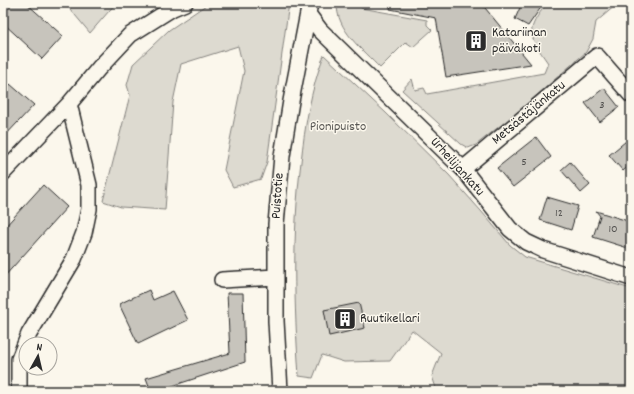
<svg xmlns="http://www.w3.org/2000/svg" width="634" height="394" viewBox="0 0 634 394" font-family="Dekko,sans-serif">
<rect width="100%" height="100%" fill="#fbf7ec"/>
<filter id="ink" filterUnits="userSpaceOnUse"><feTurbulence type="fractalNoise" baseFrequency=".025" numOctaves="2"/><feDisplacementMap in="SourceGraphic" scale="8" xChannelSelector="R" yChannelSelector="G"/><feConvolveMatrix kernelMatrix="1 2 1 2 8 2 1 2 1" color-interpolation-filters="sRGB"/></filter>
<g filter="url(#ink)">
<path fill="#dddad0" stroke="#84827e" d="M65,3H116L90,33Z
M209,3H289L267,162L261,179L233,187L224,170L244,71L238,46L181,64L173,102L165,210L121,207L103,201L130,95L127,85L133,64L169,30Z
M337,3H361V8L427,20V25L432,30L413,47L406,42L380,68C363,50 336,30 337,3Z
M547,3H623L616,5L596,22L593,39L586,52L520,110L476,145L468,148L461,144L402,90L412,79L415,90L424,88L427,94L544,73L548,63C528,34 525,32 547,3Z
M324,55L386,113L449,175L481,211L510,245L525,257L631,289V391H437L432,376L441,353L412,330L390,361L344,362L322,355L313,378L299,376C294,304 292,234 301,162C305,125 311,89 324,55Z"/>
<path fill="#c7c4bc" stroke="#2b2b2b" d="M3,3H26L63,36L42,59L3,23Z
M391,3H481L531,64L446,77L436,18L390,9Z
M522,3H544L528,26L515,19Z
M10,84L34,105L3,138V92Z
M604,88L619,107L600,122L585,103Z
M536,137L551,157L513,187L497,168Z
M631,137V164L623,171L609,155Z
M570,162L590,185L581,193L561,170Z
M43,185L67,207L3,278V229Z
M547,197L578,206L571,230L540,220Z
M596,211L631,222V249L593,237L600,216Z
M149,290L153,300L173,291L188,320L138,344L119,304Z
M227,293H243L245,362L157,391H151L146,378L230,353Z
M359,303L365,328L329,336L324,310Z"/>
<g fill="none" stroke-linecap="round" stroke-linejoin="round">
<g stroke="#2b2b2b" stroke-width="18">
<path id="minor" d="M308,14L320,30L463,169L510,229L526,242L543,250L631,278
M463,169L597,56L631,95
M3,173L69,104L99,68L130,35L173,8L185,3
M222,280L276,277
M19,391V359L29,334L74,259L84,233L89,209V185L69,104
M280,391L276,321V224L282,156L291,101L310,3"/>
</g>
<use href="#minor" stroke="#fbf7ec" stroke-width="15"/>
</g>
</g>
<defs>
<g id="building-square" transform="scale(1.15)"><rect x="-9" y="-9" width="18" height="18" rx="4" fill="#2b2b2b" stroke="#fbf7ec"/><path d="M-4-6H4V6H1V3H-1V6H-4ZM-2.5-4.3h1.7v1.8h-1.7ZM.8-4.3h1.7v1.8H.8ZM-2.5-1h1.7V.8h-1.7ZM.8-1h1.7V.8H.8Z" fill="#fff"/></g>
</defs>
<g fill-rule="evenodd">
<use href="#building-square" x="476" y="41"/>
<use href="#building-square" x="345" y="319"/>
</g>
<g text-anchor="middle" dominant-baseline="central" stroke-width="3" stroke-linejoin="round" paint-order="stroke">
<g font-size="12" fill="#52514f">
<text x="602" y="105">3</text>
<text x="524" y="162">5</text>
<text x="559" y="213">12</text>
<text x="613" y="229">10</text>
</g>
<g font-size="14" fill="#2b2b2b" stroke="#fbf7ec" text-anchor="start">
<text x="492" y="33">Katariinan<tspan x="492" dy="16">päiväkoti</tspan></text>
<text x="360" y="319">Ruutikellari</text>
</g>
<g font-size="14" fill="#2b2b2b" stroke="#fbf7ec">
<text transform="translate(529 113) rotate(-40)">Metsästäjänkatu</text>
<text transform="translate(457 167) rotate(48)">Urheilijankatu</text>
<text transform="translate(278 196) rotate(-86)">Puistotie</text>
</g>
<g font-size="14" fill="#585754" stroke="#fbf7ec">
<text x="338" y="127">Pionipuisto</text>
</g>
</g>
<rect width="634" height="394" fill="none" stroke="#fbf7ec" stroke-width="16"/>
<rect x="8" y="8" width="618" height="378" fill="none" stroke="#2b2b2b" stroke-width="1.5" filter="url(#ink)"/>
<g transform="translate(38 356) rotate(8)"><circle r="19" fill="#fbf7ec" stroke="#a8a59f"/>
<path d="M0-3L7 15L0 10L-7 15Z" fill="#2b2b2b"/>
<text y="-6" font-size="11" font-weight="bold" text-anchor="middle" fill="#2b2b2b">N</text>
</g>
</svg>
